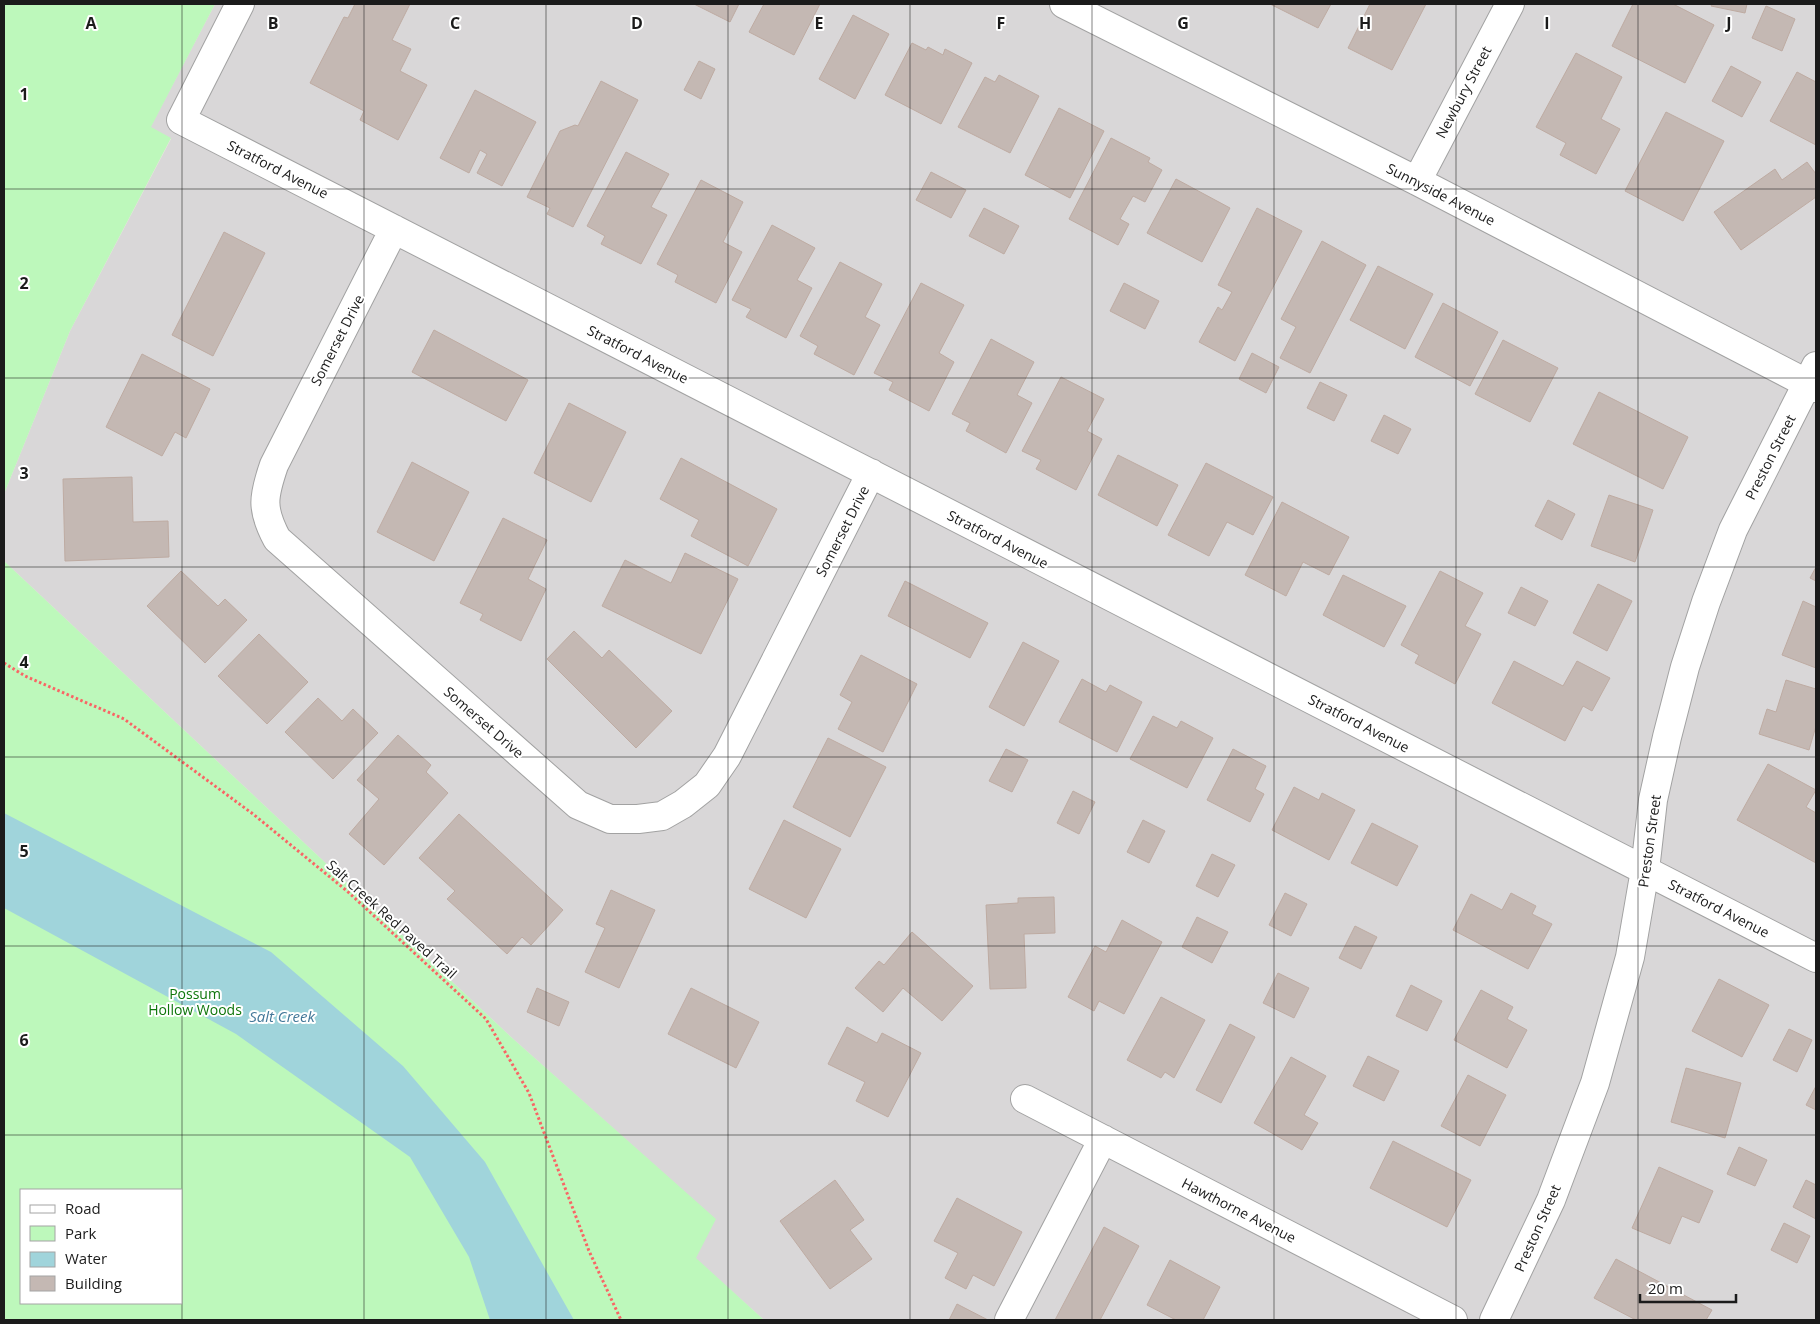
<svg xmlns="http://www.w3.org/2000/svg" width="1820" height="1324" viewBox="0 0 1820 1324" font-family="'Open Sans',sans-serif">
<rect width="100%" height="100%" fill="#ece7e0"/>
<path fill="#d9d7d8" d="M215,4H1816V1320H764L695,1258L715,1219L511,1037L4,561V494L70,331L171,139L150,128Z"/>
<path fill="#bdf8bb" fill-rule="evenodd" d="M4,4H215L151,127L171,138L70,331L4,494Z
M4,561L511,1037L716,1219L696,1258L764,1320H4ZM21,1190H181V1303H21Z"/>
<path fill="#a0d4db" d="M4,813L271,952L403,1066L485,1162L574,1320H490L469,1257L410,1157L236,1034L4,908Z"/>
<path fill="#c4b8b3" stroke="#beaba2" d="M355,4H410L392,40L411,49L400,71L427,85L398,140L360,120L364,111L310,83L344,17L348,18Z
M694,4H739L730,22Z
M764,4H820L794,55L749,32Z
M1270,4H1331L1318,28Z
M1370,4H1426L1392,70L1348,48Z
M1633,4H1673L1714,25L1685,83L1612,46Z
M1712,4H1747L1745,13L1711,6Z
M1766,6L1795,19L1782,51L1752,38Z
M853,15L889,34L855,99L819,79Z
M912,43L926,50L928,47L943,55L945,49L972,63L941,124L885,95Z
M1576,53L1622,77L1601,119L1620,129L1596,174L1560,155L1566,143L1536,127Z
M699,61L715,69L701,99L684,90Z
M1731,66L1761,82L1742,117L1712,101Z
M1797,72L1816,82V145L1770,121Z
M999,75L1039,96L1010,153L958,127L985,77L995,82Z
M601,81L638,100L573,227L547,214L550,208L527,197L560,131L575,125L578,126Z
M475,90L536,122L502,186L477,173L487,154L480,150L469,173L440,158Z
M1059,108L1104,131L1070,198L1025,175Z
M1666,112L1724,141L1683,221L1625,191Z
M1111,138L1150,158L1148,162L1162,170L1145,202L1133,196L1120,219L1129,224L1118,245L1069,219Z
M626,152L669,174L651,207L667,215L641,264L601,244L605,236L587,226Z
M1807,162L1816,174V197L1741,250L1714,212L1775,169L1782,180Z
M931,172L966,190L951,218L916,200Z
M1176,179L1230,208L1202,262L1147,233Z
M701,180L743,202L723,242L742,252L716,303L675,282L678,275L657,264Z
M984,208L1019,226L1004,254L969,236Z
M1257,208L1302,231L1235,361L1199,342L1218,307L1222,310L1232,292L1218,285Z
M772,225L815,248L797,280L812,288L786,338L746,317L751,309L732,300Z
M224,232L265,253L213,356L172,335Z
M1322,241L1366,265L1310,373L1280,358L1296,327L1281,319Z
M840,262L882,284L865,317L880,325L854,375L814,354L818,346L800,336Z
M1378,266L1433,294L1405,349L1350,320Z
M921,283L964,305L939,353L954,362L929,411L889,390L893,382L874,373Z
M1124,283L1159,301L1145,329L1110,311Z
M1443,303L1498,332L1470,386L1415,357Z
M434,330L528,380L506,421L412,372Z
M991,339L1034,362L1017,395L1032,403L1006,453L966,431L970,423L952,414Z
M1503,340L1558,368L1530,422L1475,394Z
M1252,353L1279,367L1266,393L1239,379Z
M142,354L210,389L186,438L175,432L162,456L106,427Z
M1061,377L1104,399L1087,431L1102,439L1076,490L1036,469L1041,460L1022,451Z
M1320,382L1347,395L1334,421L1307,408Z
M1599,392L1688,437L1663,489L1573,444Z
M569,403L626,432L591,502L534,473Z
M1384,415L1411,429L1398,454L1371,441Z
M1118,455L1178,485L1157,526L1098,495Z
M681,458L777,509L748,566L691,536L699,520L660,499Z
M412,462L469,492L434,561L377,532Z
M1206,463L1273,497L1253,535L1227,522L1209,556L1168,535Z
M132,477L133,522L168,521L169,557L65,561L63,479Z
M1609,495L1653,510L1635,562L1591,546Z
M1548,500L1575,514L1562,540L1535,526Z
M1282,502L1349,537L1329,575L1303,562L1286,596L1245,575Z
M503,518L547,540L528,579L546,589L521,641L480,620L483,614L460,603Z
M685,553L738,579L701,654L602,606L625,560L671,583Z
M1816,567V581L1810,578Z
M181,571L218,606L225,599L247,620L205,663L147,606Z
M1440,571L1483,593L1465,626L1481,634L1455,684L1415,663L1419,655L1401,645Z
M1343,575L1406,606L1384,647L1323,615Z
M905,581L988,623L970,658L888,616Z
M1598,584L1632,601L1607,651L1573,633Z
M1521,587L1548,601L1535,626L1508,613Z
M1803,601L1816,607V668L1782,655Z
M574,631L602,658L609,650L672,711L636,748L547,659Z
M259,634L308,682L267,724L218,676Z
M1023,642L1059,661L1024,726L989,707Z
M861,655L917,684L883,752L838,729L852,702L840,695Z
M1514,661L1563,686L1577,661L1610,678L1592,711L1583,706L1565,741L1492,703Z
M1082,679L1106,692L1110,685L1142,702L1117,752L1059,722Z
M1786,680L1816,689V726L1809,750L1759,734L1767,709L1776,712Z
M318,698L342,721L353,709L378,733L333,779L285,732Z
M1153,716L1177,728L1181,721L1213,738L1187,788L1130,759Z
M398,735L431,765L426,772L448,793L384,865L349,834L379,799L357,780Z
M828,738L886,767L850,837L793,807Z
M1006,749L1028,760L1012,792L989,781Z
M1233,749L1266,766L1255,789L1264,794L1250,822L1207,800Z
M1768,764L1816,790L1806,807L1816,813V863L1737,820Z
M1294,787L1319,800L1322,793L1355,810L1329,860L1272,830Z
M1073,791L1095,802L1079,834L1057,823Z
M459,814L563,910L531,945L522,937L507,954L447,899L455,891L419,858Z
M784,820L841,849L806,918L749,889Z
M1143,820L1165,831L1149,863L1127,852Z
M1372,823L1418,846L1397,886L1351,863Z
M1212,854L1235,865L1218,897L1196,886Z
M611,890L655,910L619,988L585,972L605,928L596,924Z
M1285,893L1307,904L1291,936L1269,925Z
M1511,893L1536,906L1532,914L1552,924L1528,969L1453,930L1471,894L1502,910Z
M1054,897L1055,933L1024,934L1026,988L990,989L986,905L1018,903V898Z
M1197,917L1228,932L1212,963L1182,947Z
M1122,920L1162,942L1124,1014L1099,1001L1094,1011L1068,997L1095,946L1106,952Z
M1355,926L1377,937L1361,969L1339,958Z
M912,932L973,986L942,1021L903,988L883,1012L855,988L879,961L884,965Z
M1278,973L1309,988L1294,1018L1263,1003Z
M1719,979L1769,1005L1742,1057L1692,1031Z
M1411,985L1442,1001L1427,1031L1396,1016Z
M537,988L569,1002L559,1026L527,1012Z
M691,988L759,1022L736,1068L668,1034Z
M1481,990L1513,1007L1507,1019L1527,1030L1507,1068L1454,1040Z
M1161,997L1205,1020L1174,1078L1165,1072L1161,1078L1127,1060Z
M1230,1024L1255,1037L1221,1103L1196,1090Z
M847,1027L877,1043L882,1033L921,1053L888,1117L856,1101L865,1082L828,1064Z
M1789,1029L1812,1040L1797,1072L1773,1060Z
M1368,1056L1399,1071L1384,1101L1353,1086Z
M1291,1057L1326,1076L1304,1115L1318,1123L1302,1150L1254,1123Z
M1686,1068L1741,1083L1725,1138L1671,1122Z
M1468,1075L1506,1095L1480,1146L1441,1126Z
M1816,1086V1110L1806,1105Z
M1393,1141L1471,1180L1447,1227L1370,1188Z
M1739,1147L1767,1160L1755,1186L1727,1174Z
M1659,1167L1713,1191L1699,1223L1682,1216L1670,1244L1632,1228Z
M835,1180L864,1220L850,1230L872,1259L830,1289L780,1221Z
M1806,1180L1816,1185V1219L1793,1207Z
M957,1198L1022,1232L994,1286L973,1275L966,1289L945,1278L958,1253L934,1241Z
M1784,1223L1810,1236L1797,1263L1771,1250Z
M1104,1227L1139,1246L1100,1320H1055Z
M1616,1259L1712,1310L1706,1320H1636L1594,1298Z
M1170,1260L1220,1287L1203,1320H1176L1147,1305Z
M957,1304L988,1320H949Z"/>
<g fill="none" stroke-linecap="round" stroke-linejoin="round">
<g stroke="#a2a2a2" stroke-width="30">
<path id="minor" d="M240,4L181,120L1816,958
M1064,4L1417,181L1816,388
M1417,181L1510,4
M394,229L274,465C263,497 261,509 277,539L578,805L610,819H638L662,816L683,804L707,785L727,756L871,473
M1025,1099L1453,1320
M1009,1320L1103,1139
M1494,1320L1551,1200L1595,1083L1630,957L1645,870L1653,800L1667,737L1685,667L1706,602L1733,530L1816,366"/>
</g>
<path stroke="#f96565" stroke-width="3" stroke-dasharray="2.5 2.5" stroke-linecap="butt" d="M4,663L25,676L124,719L253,814L347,891L486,1019L529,1093L589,1251L621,1320"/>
<use href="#minor" stroke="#fff" stroke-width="28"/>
</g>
<path fill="none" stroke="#1b1b1b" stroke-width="1" stroke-opacity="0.55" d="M182,4V1320M364,4V1320M546,4V1320M728,4V1320M910,4V1320M1092,4V1320M1274,4V1320M1456,4V1320M1638,4V1320M4,189H1816M4,378H1816M4,567H1816M4,757H1816M4,946H1816M4,1135H1816"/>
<g text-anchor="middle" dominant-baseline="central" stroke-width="4" stroke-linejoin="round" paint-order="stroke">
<g font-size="14" fill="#1b1b1b" stroke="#fff">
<text transform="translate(1463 92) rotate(-62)">Newbury Street</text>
<text transform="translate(278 169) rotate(27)">Stratford Avenue</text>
<text transform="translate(1441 194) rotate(27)">Sunnyside Avenue</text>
<text transform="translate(337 340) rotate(-63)">Somerset Drive</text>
<text transform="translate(638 354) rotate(27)">Stratford Avenue</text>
<text transform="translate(1770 457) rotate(-63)">Preston Street</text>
<text transform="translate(842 531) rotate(-63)">Somerset Drive</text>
<text transform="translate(998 539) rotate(27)">Stratford Avenue</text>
<text transform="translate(484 722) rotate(41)">Somerset Drive</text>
<text transform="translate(1359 723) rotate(27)">Stratford Avenue</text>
<text transform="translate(1649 841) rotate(-82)">Preston Street</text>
<text transform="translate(1719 908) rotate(27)">Stratford Avenue</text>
<text transform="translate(392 919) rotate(42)">Salt Creek Red Paved Trail</text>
<text transform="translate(1239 1210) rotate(27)">Hawthorne Avenue</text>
<text transform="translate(1537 1228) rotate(-66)">Preston Street</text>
</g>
<g font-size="14" fill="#0e760b" stroke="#fff">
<text x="195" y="993">Possum<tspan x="195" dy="16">Hollow Woods</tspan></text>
</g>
<g font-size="15" font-style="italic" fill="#437899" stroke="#fff">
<text x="282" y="1016">Salt Creek</text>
</g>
</g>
<g font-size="16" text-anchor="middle" font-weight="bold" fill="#1b1b1b" stroke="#fff" stroke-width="4" stroke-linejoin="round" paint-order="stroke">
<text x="91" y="29">A</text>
<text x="273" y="29">B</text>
<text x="455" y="29">C</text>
<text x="637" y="29">D</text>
<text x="819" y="29">E</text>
<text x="1001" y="29">F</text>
<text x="1183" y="29">G</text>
<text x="1365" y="29">H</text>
<text x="1547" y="29">I</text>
<text x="1729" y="29">J</text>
<text x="24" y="100">1</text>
<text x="24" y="289">2</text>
<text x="24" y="479">3</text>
<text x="24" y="668">4</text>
<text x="24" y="857">5</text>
<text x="24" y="1046">6</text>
</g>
<rect width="1820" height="1324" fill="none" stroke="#1b1b1b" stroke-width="10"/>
<rect x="20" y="1189" width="162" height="115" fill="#ffffff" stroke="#a4a4a4"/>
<rect x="30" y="1205" width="25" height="8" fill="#ffffff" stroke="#a4a4a4"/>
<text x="65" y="1214" font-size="15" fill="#1b1b1b">Road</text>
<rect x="30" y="1226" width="25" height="15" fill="#bdf8bb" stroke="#a4a4a4"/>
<text x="65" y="1239" font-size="15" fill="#1b1b1b">Park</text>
<rect x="30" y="1252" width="25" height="15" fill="#a0d4db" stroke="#a4a4a4"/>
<text x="65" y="1264" font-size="15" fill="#1b1b1b">Water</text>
<rect x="30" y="1276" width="25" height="15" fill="#c4b8b3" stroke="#a4a4a4"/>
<text x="65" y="1289" font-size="15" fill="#1b1b1b">Building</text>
<path d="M1640 1294v8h96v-8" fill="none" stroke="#1b1b1b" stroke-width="2.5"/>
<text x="1648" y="1294" font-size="15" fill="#1b1b1b" stroke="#ffffff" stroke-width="4" paint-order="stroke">20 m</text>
</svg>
